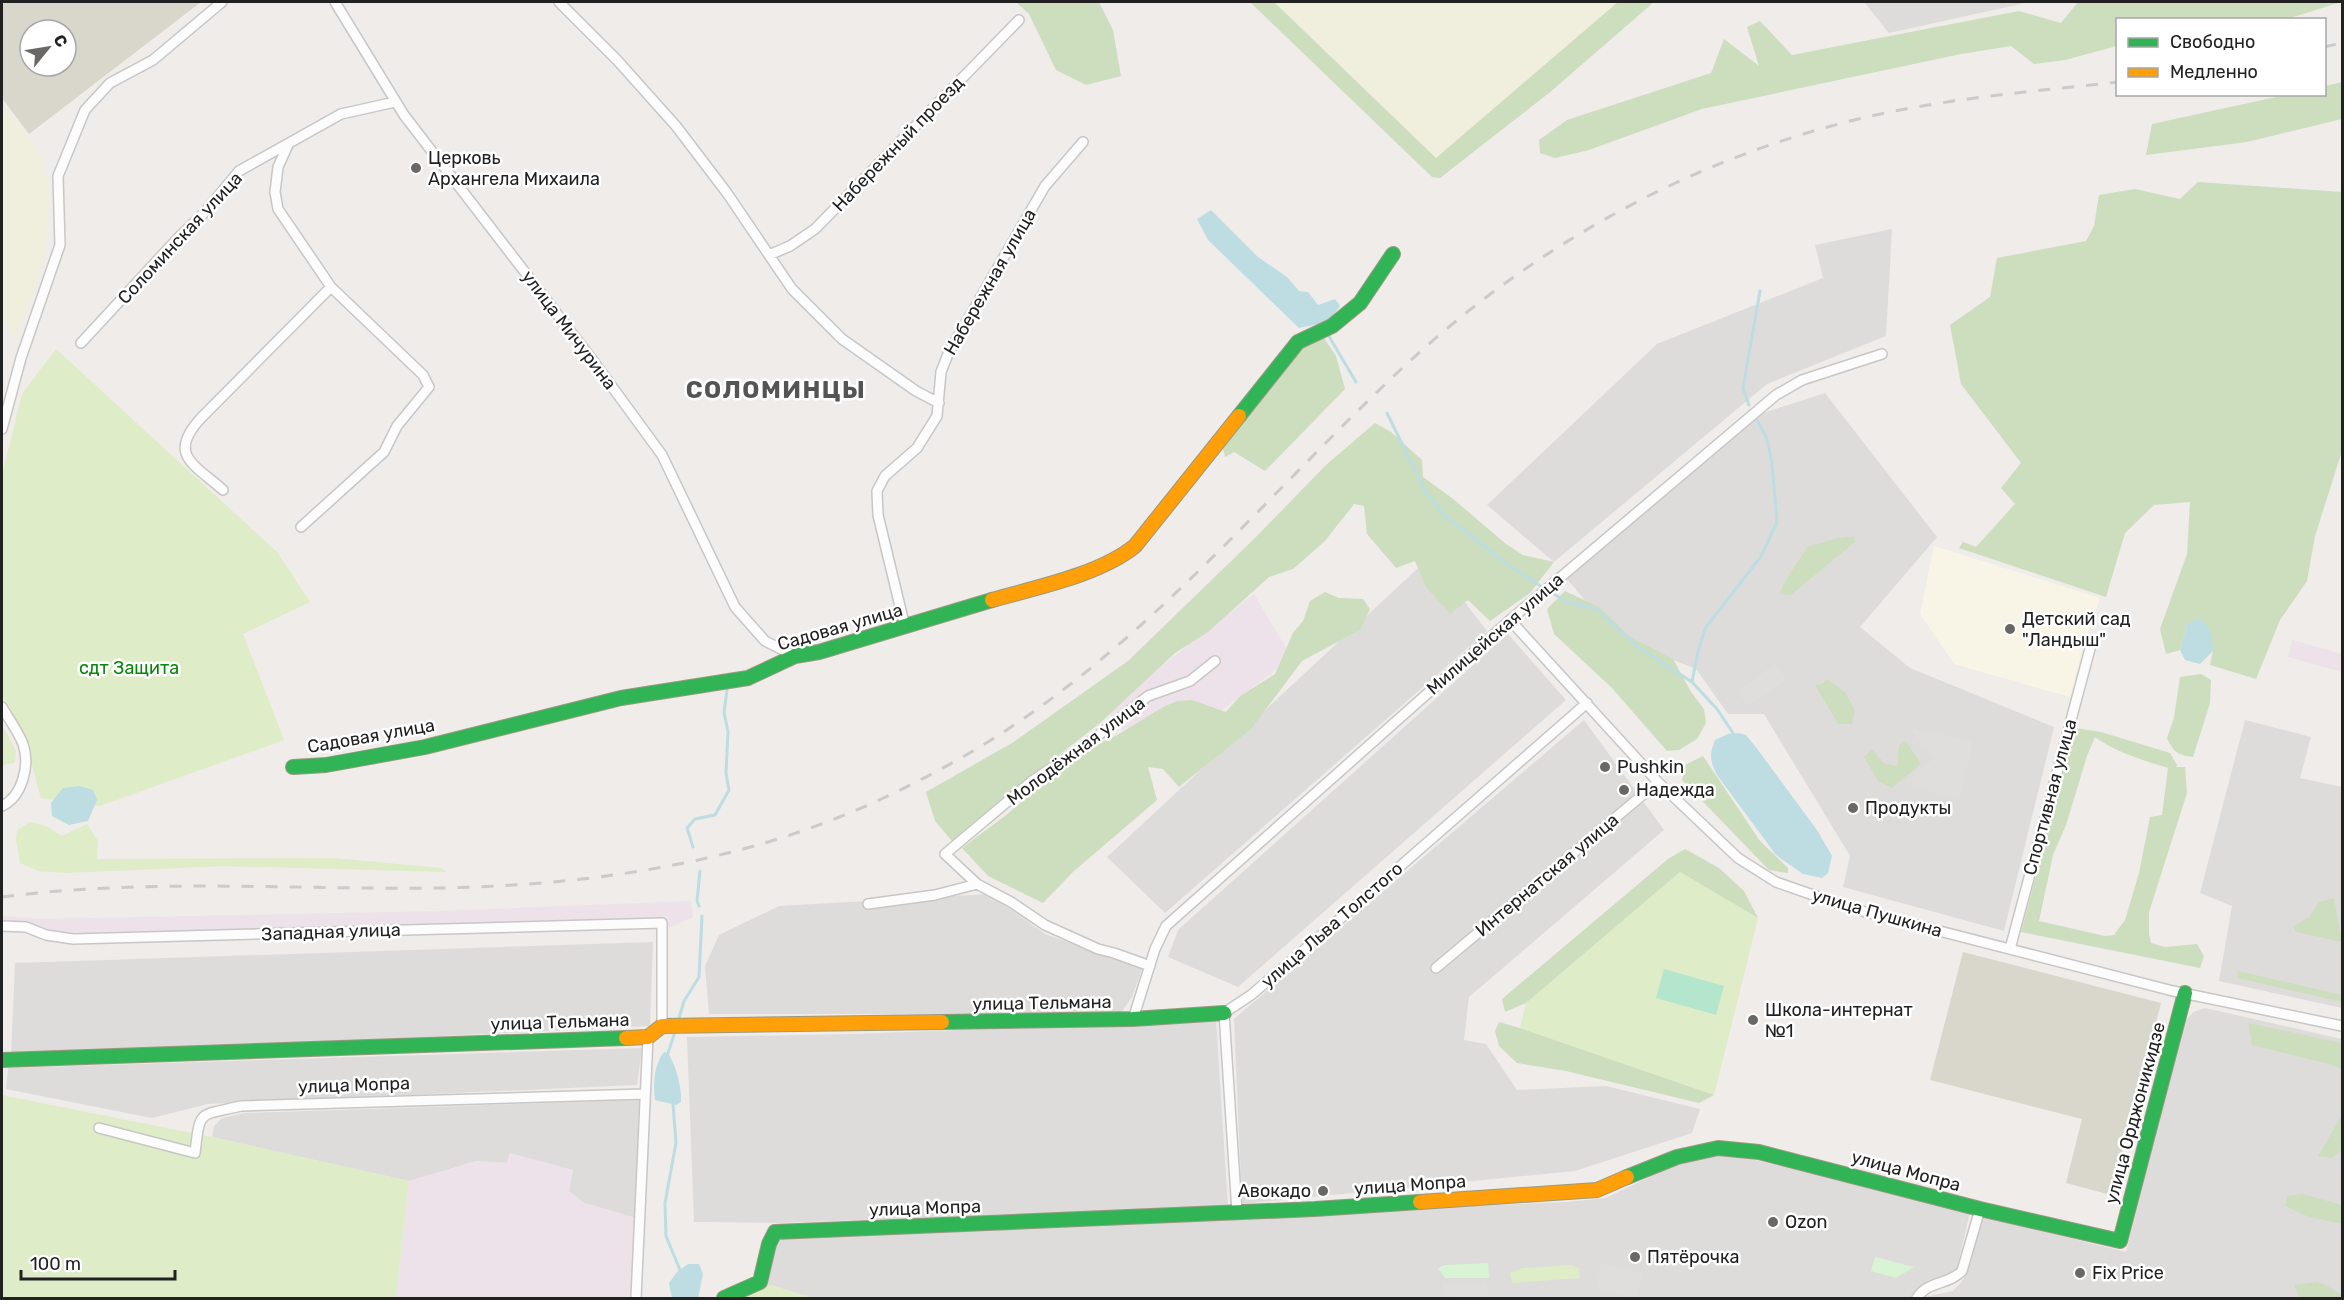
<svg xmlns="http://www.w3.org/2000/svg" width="2344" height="1300" viewBox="0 0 2344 1300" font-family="Rubik,sans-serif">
<rect width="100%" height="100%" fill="#efece9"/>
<path fill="#dedcdb" d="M1864,2H2030L1889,33Z
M1892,229L1886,336L1767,384L1554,562L1487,505L1657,344L1823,278L1815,245Z
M1825,393L1937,537L1860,627L1910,668L2054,727L2004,931L1843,887L1850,856L1764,714H1728L1696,669L1617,638L1567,579L1763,413Z
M1430,557L1487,631L1165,913L1107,857Z
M1508,634L1566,700L1238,987L1168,957L1178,930Z
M1584,720L1664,830L1469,997L1464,1040L1486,1044L1517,1090L1606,1086L1700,1109L1692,1133L1575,1171L1242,1204L1234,1019Z
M2245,720L2311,737L2300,778L2342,787V1008L2219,981L2232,906L2200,893Z
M989,894L1045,934L1142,969L1132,997L1120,1014H709L705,966L719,935L779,906Z
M653,942L650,1026L11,1057L15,963Z
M2205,1008L2342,1039V1298H1920L1953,1291L1963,1280L1969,1265L1981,1216L2126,1252L2183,1024L2193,1012Z
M1216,1020L1228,1206L780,1223L694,1222L687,1037L854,1034Z
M642,1048L637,1085L208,1104L152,1118L6,1089L8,1068Z
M639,1100L636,1218L584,1203L569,1191L573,1170L510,1154L507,1163L477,1161L409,1181L212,1137L214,1126L222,1118L245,1113Z
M1724,1155L1747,1158L1970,1212L1956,1272L1932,1285L1917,1289L1911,1298H813L760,1282L774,1241L782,1235L1567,1202L1606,1198L1683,1161L1703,1156Z"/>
<path fill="#ede2e9" d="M1254,594L1292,658L1149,764L1106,709Z
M2292,640L2342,654V672L2288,657Z
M691,901L693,917L668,928L71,944L13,928L2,929V916L37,919L441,911Z
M510,1153L573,1170L569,1191L584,1203L636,1218L631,1298H396L409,1181L477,1161L507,1163Z"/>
<path fill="#f8f5e6" d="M1934,546L2100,598L2084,644L2070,697L1954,664L1920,614Z"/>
<path fill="#d9d7cb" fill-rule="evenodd" d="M2,2H201L29,134L2,98ZM30,30H66V66H30Z
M1963,952L2161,1003L2111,1195L2066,1183L2082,1119L1930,1080Z"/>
<path fill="#f0eedd" d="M1262,2H1630L1435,170Z
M2,104L43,156L49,194L45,257L16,339L2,319Z"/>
<path fill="#deecc8" d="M56,349L277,552L310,602L243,634L284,740L100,806L41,798L26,743L2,695V475L22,394Z
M2,724L16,751L15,763L2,765Z
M30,822L46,826L62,836L87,824L98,841L97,859L333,858L442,868L446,872L223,866L67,873L38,871L20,863L16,840L17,830Z
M1680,872L1758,918L1714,1095L1520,1028L1526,1003Z
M2,1095L212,1137L409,1181L396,1298H2Z
M1571,1265L1579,1268L1580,1278L1512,1283L1510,1273L1523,1268Z
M760,1282L813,1298H731Z"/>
<path fill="#ccdebe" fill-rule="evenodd" d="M1016,2H1099L1113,30L1121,76L1086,85L1056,70L1029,14Z
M1250,2H1274L1436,158L1618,2H1654L1549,93L1440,178L1432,177Z
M2078,2H2341L2287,19L2118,20L2117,46L2065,60L2034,64L2011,46L1961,54L1702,109L1589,150L1555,158L1540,153L1539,140L1567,120L1711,73L1724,39L1759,66L1747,27L1760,21L1792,55L2019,11L2061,23Z
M2342,82V119L2247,142L2146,155L2152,124L2285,95L2324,94L2325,86Z
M2198,182L2342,192V451L2315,536L2307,581L2280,620L2256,679L2210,665L2213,651L2187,625L2180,650L2166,654L2160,629L2187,554L2190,502L2154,505L2125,533L2106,597L1959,548L1963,542L1976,547L2015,504L2001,488L2021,463L1961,384L1950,325L1990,297L1997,258L2086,241L2094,226L2099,195L2135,189L2180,199Z
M1322,335L1336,356L1345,389L1265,471L1234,452L1225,457L1222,445L1300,349Z
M1375,423L1391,432L1422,460L1423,477L1452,498L1506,544L1523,555L1554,562L1530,593L1490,621L1468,600L1450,614L1426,587L1415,561L1396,568L1367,534L1364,506L1354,504L1325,541L1293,569L1269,577L1208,632L1175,653L1100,723L1004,798L952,841L935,821L926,792L1012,743L1128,661L1257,536L1326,465Z
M1854,536L1855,542L1791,595L1780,594C1785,576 1798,564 1807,547L1838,538Z
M1565,591L1599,607L1629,636L1673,659L1691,692L1704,709L1706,723L1697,739L1679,750L1667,751L1612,688L1554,634L1547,609Z
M1325,592L1339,598L1363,599L1370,609L1360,630L1302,661L1251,729L1179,787L1163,769L1148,767L1157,800L1074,871L1043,903L988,876L962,848L1005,816L1078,754L1119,734L1163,707L1177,701L1192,700L1226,712L1240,696L1275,674L1293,633L1303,621L1310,601Z
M2201,674L2211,680L2210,703L2193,757C2178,755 2173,752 2167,738L2174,718L2180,677Z
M1827,679L1845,692L1855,710L1852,724H1838L1815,685L1822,684Z
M2075,728L2101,732L2170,753L2177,765L2176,767H2185L2187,793L2149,912V934L2151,943L2165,947L2197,944L2204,956L2200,968L2021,932ZM2095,737C2117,753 2143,760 2168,768L2162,815L2150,817L2139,873L2125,920L2114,935L2105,936L2039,921L2053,855L2066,825L2087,756Z
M1906,741L1921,764L1892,788L1878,781L1864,757L1872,749L1885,764L1897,766L1899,745Z
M1703,756L1760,841L1788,868V873L1769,870L1682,780L1685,765Z
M1685,849L1719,868L1744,891L1758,918L1680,872L1526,1003L1505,1012L1502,999L1668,859Z
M2334,898L2342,942L2296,932L2293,927L2309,917L2319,902Z
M2238,971L2342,995V1002L2237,978Z
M1499,1022L1520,1028L1714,1095L1699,1103L1566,1071L1517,1063L1499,1046L1495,1031Z
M2248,1023L2342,1043V1069L2325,1063L2252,1045Z
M2342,1115V1150L2332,1158L2318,1156Z
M2303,1194L2342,1205V1224L2309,1217L2285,1206L2287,1196Z
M2316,1282L2324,1284L2342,1295V1298H2299L2294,1285Z"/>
<path fill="#d8f4d5" d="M1875,1257L1914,1267L1896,1278L1871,1271Z
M1488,1263L1489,1278H1445L1438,1268L1445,1265Z"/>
<path fill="#b4e6ce" d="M1664,969L1724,986L1716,1015L1656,998Z"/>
<path fill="#dfdedd" d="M1775,664L1786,679L1748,706L1738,691Z
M1912,729L1973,741L1959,800L1904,783L1933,759Z
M1603,1263L1642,1274L1635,1298L1596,1288Z
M1487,1283V1294L1482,1298H1460L1442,1295V1284Z"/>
<path fill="#bddde3" d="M1211,210L1258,257L1287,277L1299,291L1308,292L1318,305L1335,299L1340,306L1328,322L1299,328L1208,240L1197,219Z
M2199,618L2210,629L2213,651L2200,664L2185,660L2180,650L2187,625Z
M1738,733L1746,735L1755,746L1817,830L1832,856L1828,873L1822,878L1803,874L1776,855L1717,775C1710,761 1709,755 1715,740L1728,734Z
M80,786L93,790L97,800L88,821L69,825L52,816L51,803L63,788Z
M664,1052L668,1053C676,1066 682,1087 681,1102L676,1105L655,1100C653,1085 654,1064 664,1052Z
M688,1264H699L703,1274L698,1298H672L669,1283L677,1272Z"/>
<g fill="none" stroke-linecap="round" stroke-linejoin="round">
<path stroke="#bddde3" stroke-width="3" d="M1327,333L1356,382
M1749,405L1743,388L1760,291
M1387,413L1424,489L1443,514L1507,564L1542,587
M1549,591L1567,602L1596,609L1638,647L1692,682L1717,709L1733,733
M1692,682L1698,651L1706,627L1760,558L1777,522L1772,463L1767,439L1757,420
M693,847L687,828L695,819L715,815L729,790L726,773L728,732L724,712L727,690
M699,906L697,901L700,871
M679,1018L684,1001L699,977L702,916
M668,1053L674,1035
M673,1104L676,1143L665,1203L666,1236L680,1270"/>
<g stroke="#c8c7c5" stroke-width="12">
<path id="street" d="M335,2L404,115L594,362L662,455L735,607L765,641L795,656
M559,2L617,60L676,126L727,193L792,289L842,339L916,391L939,403
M288,145L278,167L275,192L278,209L331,287L423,375L429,387L397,426L384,452L301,527
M769,255L790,246L815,229L1019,20
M81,343L179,237L204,213L239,171L341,114L395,102
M2,429L21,358L60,245L58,176L85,110L110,83L153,60L222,2
M223,490C194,464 167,455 201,418L331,287
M1510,620L1658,782L1738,858L1776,882L1850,908L2173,991L2342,1026
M905,627L878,515L877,491L885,476L917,448L937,416L941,372L948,354L1045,186L1083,142
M2,707C8,718 18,731 23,744C30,764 23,796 2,806
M977,884L945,854L1032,781L1086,745L1148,696L1190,681L1215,661
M868,904L935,895L977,884L1011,902L1045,925L1098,949L1114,953L1150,966
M2,926L26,927L46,935L73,939L662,923V1026
M2010,949L2091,645
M1436,968L1658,782
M1133,1019L1155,949L1166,926L1510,620L1776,395L1802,380L1882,354
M99,1128L195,1153C200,1108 199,1116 241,1106L645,1094
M1237,1212L1224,1013L1251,995L1310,945L1587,703
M636,1298L648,1037
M1917,1298C1927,1281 1949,1285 1962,1271L1980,1209"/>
</g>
<g stroke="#9a9a80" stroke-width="16">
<path id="fast" d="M1239,416L1298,342L1332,326L1360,303L1393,254
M293,767L326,765L425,747L621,698L748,678L795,656L819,652L992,600
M942,1022L1133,1019L1224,1013
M2,1060L626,1038
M1627,1177L1677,1157L1718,1148L1759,1152L1980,1209L2120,1241L2185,993
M724,1298L760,1282L769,1244L775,1232L1315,1209L1420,1202"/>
</g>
<g stroke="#9a9a80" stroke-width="16">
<path id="slow" d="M992,600C1037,587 1099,575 1135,546L1239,416
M626,1038L648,1037L662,1026L942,1022
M1420,1202L1597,1190L1627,1177"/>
</g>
<use href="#street" stroke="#fdfcfc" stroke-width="9"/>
<use href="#fast" stroke="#30b455" stroke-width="14"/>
<use href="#slow" stroke="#ff9f0a" stroke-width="14"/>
<path stroke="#cbcbca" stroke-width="3" stroke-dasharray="12 12" stroke-linecap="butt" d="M2324,47L2342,43
M2,897C147,878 294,890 440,888C590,885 741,864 879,800C929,777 978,750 1023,719C1164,622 1274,489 1397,373C1530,247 1692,157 1871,116C1952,98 2035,91 2118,82"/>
</g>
<g fill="#696867" stroke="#fff" stroke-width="2">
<circle cx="416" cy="168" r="6"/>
<circle cx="2010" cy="629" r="6"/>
<circle cx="1605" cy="767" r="6"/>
<circle cx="1624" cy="790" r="6"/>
<circle cx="1853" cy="808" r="6"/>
<circle cx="1753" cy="1020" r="6"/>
<circle cx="1323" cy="1191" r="6"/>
<circle cx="1773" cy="1222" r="6"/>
<circle cx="1635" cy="1257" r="6"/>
<circle cx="2080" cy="1273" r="6"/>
</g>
<g text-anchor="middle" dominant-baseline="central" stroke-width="5" stroke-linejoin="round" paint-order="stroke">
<g font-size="18" fill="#212121" stroke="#fff">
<text transform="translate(898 144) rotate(-46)">Набережный проезд</text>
<text transform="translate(180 238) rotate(-47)">Соломинская улица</text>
<text transform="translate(990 282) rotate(-60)">Набережная улица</text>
<text transform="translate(569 330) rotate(53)">улица Мичурина</text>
<text transform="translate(840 627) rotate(-16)">Садовая улица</text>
<text transform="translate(1495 634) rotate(-41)">Милицейская улица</text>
<text transform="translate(371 736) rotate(-10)">Садовая улица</text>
<text transform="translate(1076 751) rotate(-37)">Молодёжная улица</text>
<text transform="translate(2050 797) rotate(-75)">Спортивная улица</text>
<text transform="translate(1547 875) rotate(-40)">Интернатская улица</text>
<text transform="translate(1877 913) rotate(16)">улица Пушкина</text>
<text transform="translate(1332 925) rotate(-41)">улица Льва Толстого</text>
<text transform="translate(331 932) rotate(-2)">Западная улица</text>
<text transform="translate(1042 1003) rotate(-1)">улица Тельмана</text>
<text transform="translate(560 1022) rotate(-2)">улица Тельмана</text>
<text transform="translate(354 1085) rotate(-2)">улица Мопра</text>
<text transform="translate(2135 1113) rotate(-75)">улица Орджоникидзе</text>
<text transform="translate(1906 1171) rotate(15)">улица Мопра</text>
<text transform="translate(1410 1185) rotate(-4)">улица Мопра</text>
<text transform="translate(925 1208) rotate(-2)">улица Мопра</text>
</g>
<g font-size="18" fill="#212121" stroke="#fff" text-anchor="start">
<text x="428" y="158">Церковь<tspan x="428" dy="21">Архангела Михаила</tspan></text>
<text x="2022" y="619">Детский сад<tspan x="2022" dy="21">"Ландыш"</tspan></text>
<text x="1617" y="767">Pushkin</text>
<text x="1636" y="790">Надежда</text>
<text x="1865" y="808">Продукты</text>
<text x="1765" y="1010">Школа-интернат<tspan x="1765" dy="21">№1</tspan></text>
<text x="1311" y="1191" text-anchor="end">Авокадо</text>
<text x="1785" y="1222">Ozon</text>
<text x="1647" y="1257">Пятёрочка</text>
<text x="2092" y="1273">Fix Price</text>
</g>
<g font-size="18" fill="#09850a" stroke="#fff">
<text x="129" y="668">сдт Защита</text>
</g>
<g font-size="24" font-weight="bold" letter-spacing="1.5" fill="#545454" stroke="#fff">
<text x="776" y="390">СОЛОМИНЦЫ</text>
</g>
</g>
<rect width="2344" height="1300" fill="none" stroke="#212121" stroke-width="6"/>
<rect x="2116" y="18" width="210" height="78" fill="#ffffff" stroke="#a6a6a6" stroke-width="1.5"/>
<rect x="2128" y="38" width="30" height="9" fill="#30b455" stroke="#a6a6a6" stroke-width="1.5"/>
<text x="2170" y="48" font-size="18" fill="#212121">Свободно</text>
<rect x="2128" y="68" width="30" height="9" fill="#ff9f0a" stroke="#a6a6a6" stroke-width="1.5"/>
<text x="2170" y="78" font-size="18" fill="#212121">Медленно</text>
<g transform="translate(48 48) rotate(60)"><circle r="28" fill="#ffffff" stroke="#a6a6a6" stroke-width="1.5"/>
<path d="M0-4.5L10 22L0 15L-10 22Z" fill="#696867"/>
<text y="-9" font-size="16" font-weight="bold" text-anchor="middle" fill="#212121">С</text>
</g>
<path d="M21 1270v9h154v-9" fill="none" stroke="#212121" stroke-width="3"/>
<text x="30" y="1270" font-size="18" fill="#212121" stroke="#ffffff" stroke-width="4.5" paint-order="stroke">100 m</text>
</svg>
